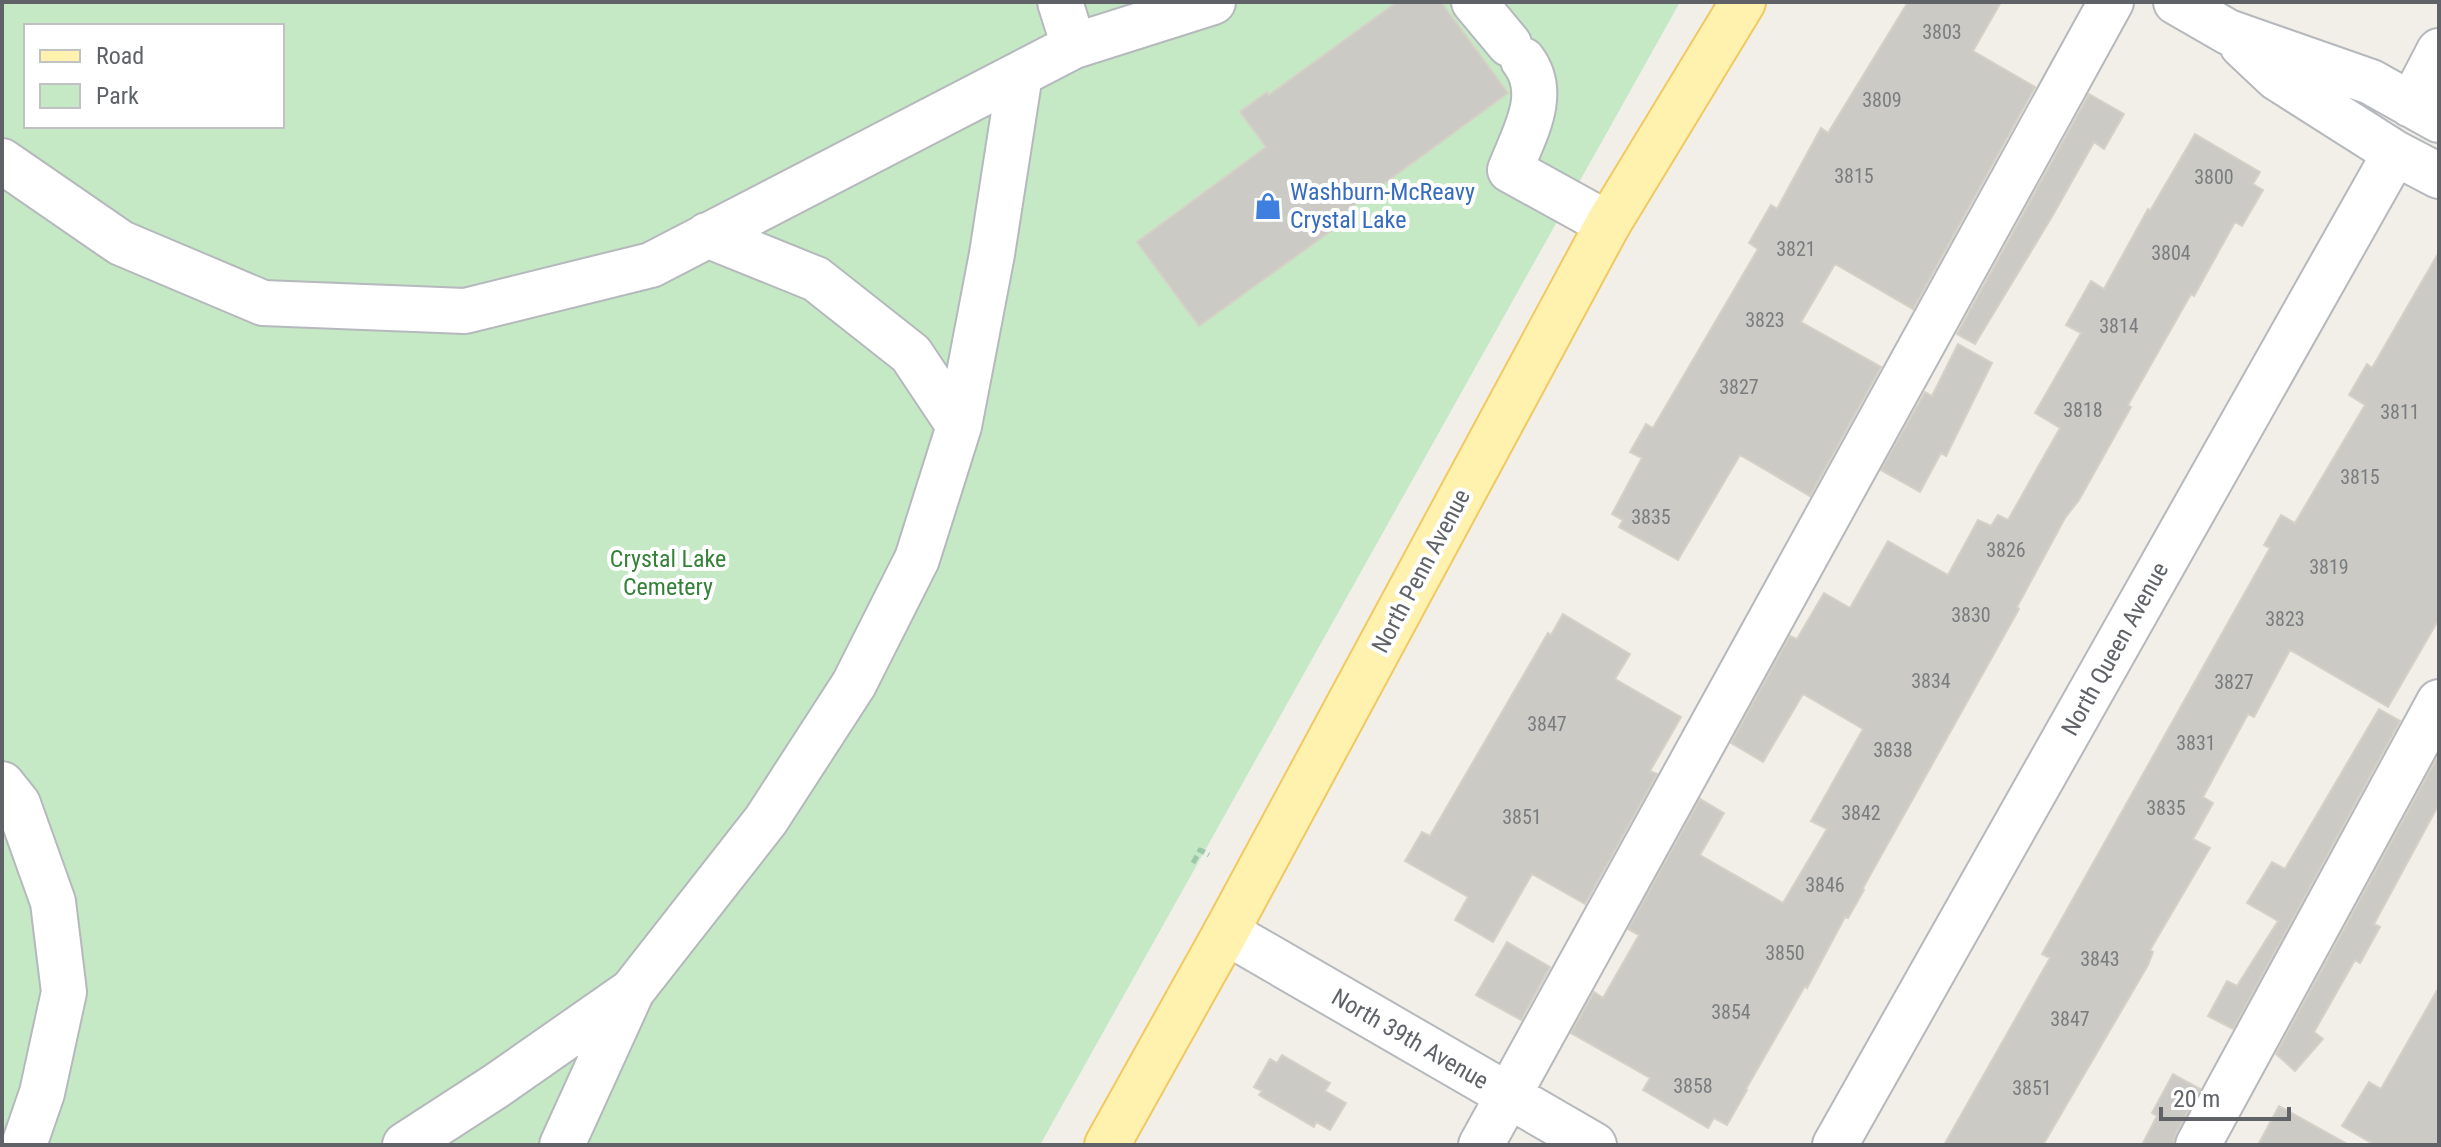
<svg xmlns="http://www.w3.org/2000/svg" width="2441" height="1147" viewBox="0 0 2441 1147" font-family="'Roboto Condensed',sans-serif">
<rect width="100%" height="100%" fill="#f1efe8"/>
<path fill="#c5e8c5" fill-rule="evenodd" d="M2,2H1680L1040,1145H2ZM26,26H282V126H26Z"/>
<path fill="#cccac5" stroke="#d6d1c6" stroke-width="2" d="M1397,2H1441L1508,93L1352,207L1356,213L1199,326L1137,242L1266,147L1240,112L1267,92L1269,95Z
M1908,2H2001L1973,51L2035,87L1913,309L1835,264L1801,322L1881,367L1810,496L1740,455L1678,560L1619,527L1623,520L1612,514L1642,458L1630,452L1646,424L1653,428L1758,249L1749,243L1771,205L1777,209L1821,128L1828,133Z
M2089,94L2124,114L2104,149L2094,142L2053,215L1975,344L1957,334Z
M2195,134L2260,172L2253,184L2263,190L2242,226L2235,222L2194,296L2191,294L2128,405L2131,407L2079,500L2065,518L2017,607L2019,609L1863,888L1864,890L1848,918L1845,917L1807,988L1805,986L1746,1089L1747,1090L1727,1125L1714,1118L1708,1128L1643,1090L1650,1078L1571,1033L1594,992L1603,998L1639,935L1628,929L1700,799L1724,813L1700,855L1783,903L1827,829L1811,821L1863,729L1803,694L1763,762L1731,743L1790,636L1797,639L1824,593L1850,608L1888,541L1948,575L1978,520L1991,526L1998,515L2008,520L2060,428L2035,413L2081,333L2066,325L2091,281L2104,289L2148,209L2150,211Z
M2439,252V619L2388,707L2290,650L2254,717L2248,714L2203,797L2213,803L2193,839L2210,848L2150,950L2153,952L2148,965L2043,1145H1944L2050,958L2042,954L2270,548L2264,545L2281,515L2295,523L2365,405L2349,395L2367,364L2372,368Z
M1958,344L1992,363L1946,456L1941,453L1920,492L1881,470L1925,392L1932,396Z
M1563,614L1630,654L1615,679L1681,717L1650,771L1657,774L1585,904L1532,874L1493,942L1455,920L1468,897L1405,861L1422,832L1430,836L1548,633L1551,635Z
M2379,709L2400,721L2233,1029L2208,1016L2227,981L2237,986L2278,921L2247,903L2272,862L2285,869Z
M2439,754V804L2374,924L2380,927L2360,963L2355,960L2314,1032L2323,1039L2295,1071L2276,1054Z
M1507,942L1550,967L1521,1020L1476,995Z
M2439,987V1145H2375L2342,1126L2369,1082L2381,1089Z
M1282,1055L1330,1083L1325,1091L1346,1103L1330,1130L1316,1122L1314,1127L1259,1095L1262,1091L1254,1087L1270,1059L1277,1063Z
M2173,1074L2200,1089L2176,1133L2173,1145H2142L2157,1116L2152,1113Z
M2279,1106L2349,1145H2258Z"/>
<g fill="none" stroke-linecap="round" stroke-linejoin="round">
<g stroke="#b5b8bc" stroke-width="48">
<path id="minor" d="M1060,2L1074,46
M1474,2L1509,44
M2176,2L2228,32L2371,82L2439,120
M2242,45L2277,78L2395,153L2439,176
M1523,60C1549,94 1524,134 1510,170L1608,224
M2411,105L2439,51
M2,161L121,243L263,303L465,311L651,265L1074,46L1213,2
M707,235L816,279L911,354L959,426
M2,784L18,804L53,902L64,992L42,1093L24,1145
M1226,932L1594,1145
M405,1145L496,1086L632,991L766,820L854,684L917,559L959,426L992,254L1020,74
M562,1145L632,991
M1481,1145L2111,2
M1835,1145L2395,153
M2198,1145L2439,702"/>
</g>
<g stroke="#f2c960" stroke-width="48">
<path id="major" d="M1107,1145L1226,932L1608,224L1743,2"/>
</g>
<path stroke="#9cc7a9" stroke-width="5" stroke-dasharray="8 4" stroke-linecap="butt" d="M1193,863L1200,850L1209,855"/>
<use href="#minor" stroke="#fff" stroke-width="44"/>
<use href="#major" stroke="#fff2af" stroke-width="44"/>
</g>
<defs>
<g id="shop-bare" transform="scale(2.16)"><path d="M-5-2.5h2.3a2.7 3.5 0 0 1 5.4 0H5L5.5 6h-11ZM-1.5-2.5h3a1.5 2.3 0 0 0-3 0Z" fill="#3f7fe0" stroke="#fff" stroke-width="2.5" paint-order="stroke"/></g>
</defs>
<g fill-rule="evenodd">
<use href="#shop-bare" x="1268" y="206"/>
</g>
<g text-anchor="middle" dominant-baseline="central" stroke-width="8" stroke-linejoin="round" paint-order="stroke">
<g font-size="20" fill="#7a7d7f">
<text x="1942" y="32">3803</text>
<text x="1882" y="100">3809</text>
<text x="1854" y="176">3815</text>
<text x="2214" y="177">3800</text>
<text x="1796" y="249">3821</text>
<text x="2171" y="253">3804</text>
<text x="1765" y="320">3823</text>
<text x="2119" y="326">3814</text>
<text x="1739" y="387">3827</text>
<text x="2083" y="410">3818</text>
<text x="2400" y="412">3811</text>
<text x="2360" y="477">3815</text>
<text x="1651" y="517">3835</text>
<text x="2006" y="550">3826</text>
<text x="2329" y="567">3819</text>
<text x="1971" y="615">3830</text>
<text x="2285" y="619">3823</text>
<text x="1931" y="681">3834</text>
<text x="2234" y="682">3827</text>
<text x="1547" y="724">3847</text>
<text x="2196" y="743">3831</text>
<text x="1893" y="750">3838</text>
<text x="2166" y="808">3835</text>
<text x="1861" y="813">3842</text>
<text x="1522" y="817">3851</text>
<text x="1825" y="885">3846</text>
<text x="1785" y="953">3850</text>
<text x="2100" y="959">3843</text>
<text x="1731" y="1012">3854</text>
<text x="2070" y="1019">3847</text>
<text x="1693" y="1086">3858</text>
<text x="2032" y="1088">3851</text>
</g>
<g font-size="24" fill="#366cbe" stroke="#fff" text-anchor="start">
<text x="1290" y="192">Washburn-McReavy<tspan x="1290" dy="28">Crystal Lake</tspan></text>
</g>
<g font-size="24" fill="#348238" stroke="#fff">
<text x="668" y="559">Crystal Lake<tspan x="668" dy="28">Cemetery</tspan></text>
</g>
<g font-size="24" fill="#5f6368" stroke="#fff">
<text transform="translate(1421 571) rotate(-62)">North Penn Avenue</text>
<text transform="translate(2115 649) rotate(-61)">North Queen Avenue</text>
<text transform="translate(1410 1039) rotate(30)">North 39th Avenue</text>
</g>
</g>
<rect width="2441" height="1147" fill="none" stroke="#5f6368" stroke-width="8"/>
<rect x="24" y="24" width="260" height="104" fill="#ffffff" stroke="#bfc1c3" stroke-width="2"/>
<rect x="40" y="50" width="40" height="12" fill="#fff2af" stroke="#bfc1c3" stroke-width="2"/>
<text x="96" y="64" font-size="24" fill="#5f6368">Road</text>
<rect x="40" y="84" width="40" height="24" fill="#c5e8c5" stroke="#bfc1c3" stroke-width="2"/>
<text x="96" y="104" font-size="24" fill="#5f6368">Park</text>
<path d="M2161 1107v12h128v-12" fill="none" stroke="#5f6368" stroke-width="4"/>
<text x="2173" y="1107" font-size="24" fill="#5f6368" stroke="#ffffff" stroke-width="6" paint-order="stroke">20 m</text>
</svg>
